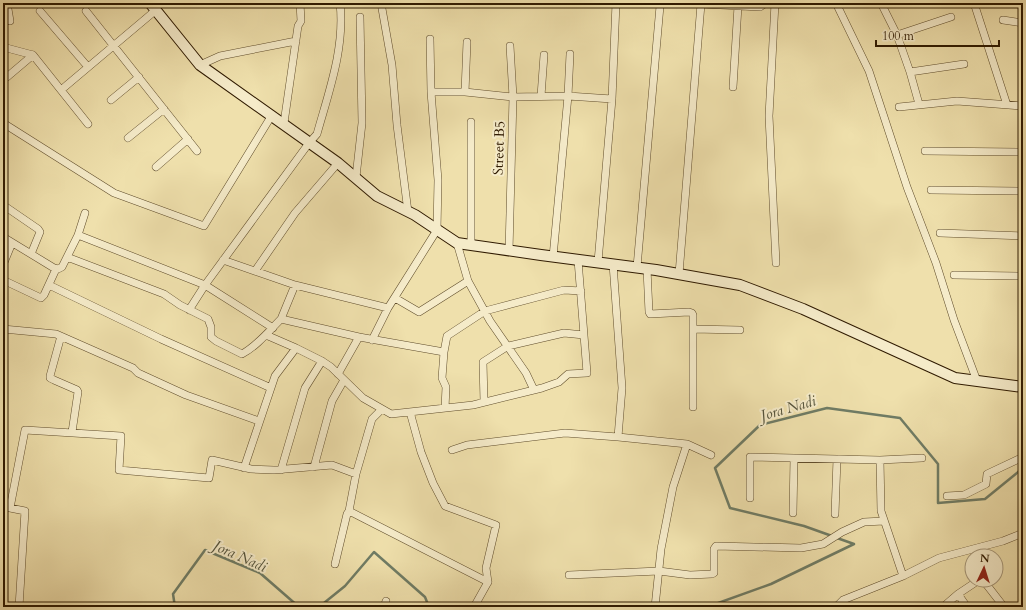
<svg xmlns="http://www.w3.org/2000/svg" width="1026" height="610" viewBox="0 0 1026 610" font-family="Cardo,serif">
<rect width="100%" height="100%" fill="#efe0ac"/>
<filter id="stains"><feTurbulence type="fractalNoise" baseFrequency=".005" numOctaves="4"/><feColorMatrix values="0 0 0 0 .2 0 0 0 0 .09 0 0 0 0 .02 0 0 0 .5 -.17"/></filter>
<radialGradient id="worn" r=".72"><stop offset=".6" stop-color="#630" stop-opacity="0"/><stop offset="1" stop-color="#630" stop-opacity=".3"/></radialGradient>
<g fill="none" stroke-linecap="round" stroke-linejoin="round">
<path stroke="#6f7c65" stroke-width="2.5" d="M832,536L804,526L730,508L715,468L760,425L827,408L900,418L938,464V503L985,499L1023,468
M175,607L173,594L205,550L260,573L299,607
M319,607L345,586L374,552L425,597L429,607
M707,607L771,584L854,544L837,538"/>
<g stroke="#5f4c2b" stroke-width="8">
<path id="street" d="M7,3L10,21
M381,3L392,65L397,125L408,212
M775,3L769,116L776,263
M836,3L869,71L907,187L936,263L954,320L977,381
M881,3L897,35L910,72L919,104
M974,3L1007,105
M152,6L166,3
M40,11L88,67
M86,11L197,151
M1003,20L1023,23
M897,35L951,17
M430,39L431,92
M3,47L33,55L88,124
M200,65L220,56L296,41
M910,72L964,64
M7,77L33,55
M733,87L738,6
M61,90L156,10
M465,92L513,97L568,96L612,99
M541,96L544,55
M111,100L139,77
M899,107L957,101L1023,106
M471,122V245
M3,123L114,193L204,226L272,115
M284,123L298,26L301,21L300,3
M128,138L164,109
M925,151L1023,152
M156,167L188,139
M356,177L362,123L360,17
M931,190L1023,191
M3,205L38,229L40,232L31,254
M940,233L1023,236
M78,235L205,285L273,328
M3,237L54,268L58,269L62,267L78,235L85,213
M457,243L468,281L490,321L526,373L534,390
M509,251L513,97L510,46
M67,257L164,294L180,305L208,319L211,327V337L216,341L242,354C257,346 269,331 281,319L359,337
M553,257L568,96L570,54
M223,260L295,285
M598,262L612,99L616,3
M3,265L12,243
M637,267L660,6L662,3
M647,269L649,312L650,314L689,312L692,313L693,315V407
M255,271L295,213L338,163
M679,274L701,4L760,7L766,3
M954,275L1023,276
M3,280L41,298L44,295L56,269
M49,285L161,339L271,388
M395,298L419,312L468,281
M388,308L437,230L438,180L431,92H465L467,42
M189,310L205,285L309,143L317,134C329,91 345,48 340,3
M281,319L295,285L388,308L372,340
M3,329L56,334L133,368L138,373L186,395L259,421
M693,329L740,330
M266,335L296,348L322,361L331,367L363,398L391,414L473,405L542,388L559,382L568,374L587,373L578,260
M61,336L50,376V378L54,380L77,390L78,392L72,432
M444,352L447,336L485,311L564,290L581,291
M338,374L359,337L444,352L442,378L446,387L445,408
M484,402L483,362L508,346L564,333L584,335
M410,412L421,452L433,483L445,506L496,525L486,568L488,582
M618,437L687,444L711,455
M452,450L467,445L565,433L618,437L622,388L613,264
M880,460L881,511L903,576
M314,467L332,401L344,380
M244,468L275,376L296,348
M281,470L305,388L322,361
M947,496L964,495L986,484L987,474L1023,457
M750,498V457L880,460L922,458
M349,511L488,582L474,607
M793,513L794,458
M835,514L837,459
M335,564L347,514L349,511L356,474L372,419L382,409
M569,575L659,571L690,575L712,574L714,573V549L716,546L801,548L823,544L842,532L864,522L884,521
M983,580L1004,607
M958,594L979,580
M19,607L25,511L10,508L25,430L121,436L119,470L209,478L212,460L251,469L274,470L332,465L356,474
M384,607L386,601
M655,607L661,549L673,487L687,444
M836,607L843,600L903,576L939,558L1003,541L1023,533
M943,607L958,594L967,607"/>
</g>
<g stroke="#2f1a00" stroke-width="12">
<path id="secondary" d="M150,3L200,65L338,163L377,196L415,215L457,243L541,255L656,270L740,285L803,309L955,378L1023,387"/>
</g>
<use href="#street" stroke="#f5ebc9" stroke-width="7"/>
<use href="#secondary" stroke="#f5ebc9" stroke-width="10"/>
</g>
<g text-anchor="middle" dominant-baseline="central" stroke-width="4" stroke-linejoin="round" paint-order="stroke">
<g font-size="14" fill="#2f1a00" stroke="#f5ebc9">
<text transform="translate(499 148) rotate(-88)">Street B5</text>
</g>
<g font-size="15" font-style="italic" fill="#54533b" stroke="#f5ebc9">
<text transform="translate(788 408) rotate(-16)">Jora Nadi</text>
<text transform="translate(240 556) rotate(24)">Jora Nadi</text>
</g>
</g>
<rect width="1026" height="610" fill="none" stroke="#efe0ac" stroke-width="16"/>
<rect x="4" y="4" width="1018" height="602" fill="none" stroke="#2f1a00" stroke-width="2"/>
<rect x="8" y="8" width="1010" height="594" fill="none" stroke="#2f1a00"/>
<g transform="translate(984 568) rotate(4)"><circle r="19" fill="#f5ebc9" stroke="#a69779"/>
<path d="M0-3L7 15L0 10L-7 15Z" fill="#8f2418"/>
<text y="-6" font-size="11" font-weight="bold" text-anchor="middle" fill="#2f1a00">N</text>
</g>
<path d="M876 40v6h123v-6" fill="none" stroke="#2f1a00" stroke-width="2"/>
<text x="882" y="40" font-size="12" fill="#2f1a00" stroke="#f5ebc9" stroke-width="3" paint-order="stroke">100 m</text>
<rect width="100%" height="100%" filter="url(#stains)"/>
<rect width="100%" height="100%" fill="url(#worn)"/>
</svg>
